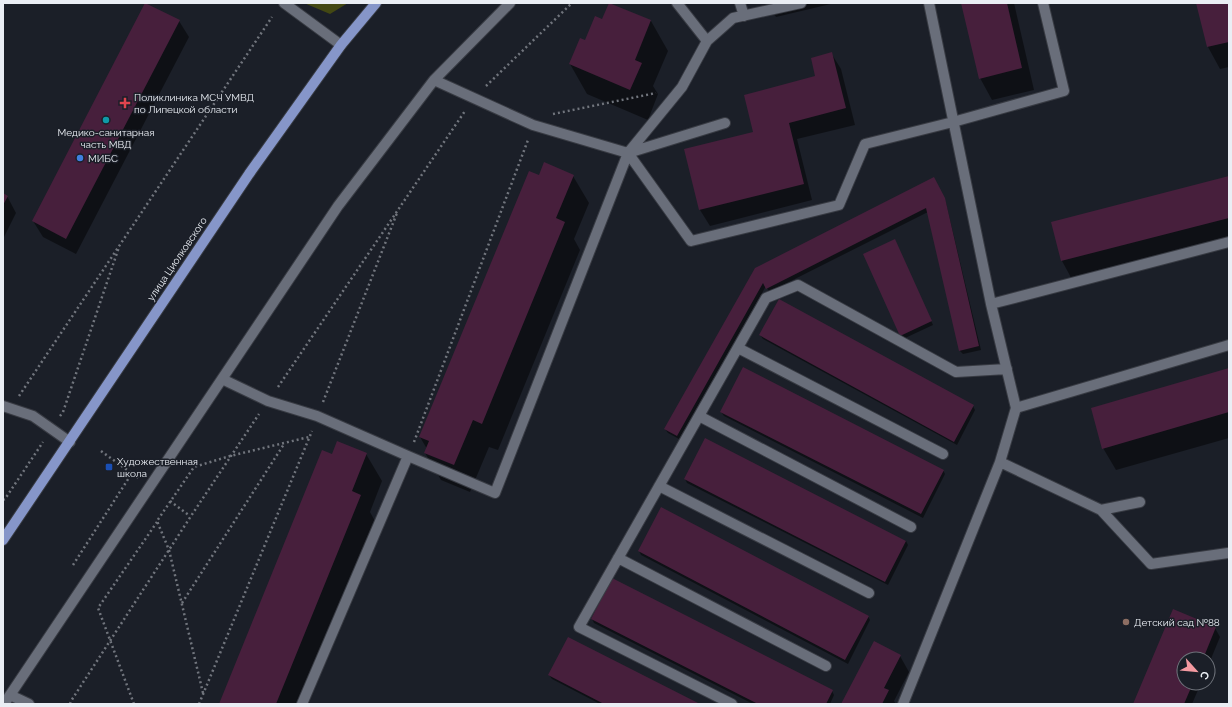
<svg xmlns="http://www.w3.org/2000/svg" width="1232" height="707" viewBox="0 0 1232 707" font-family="Raleway,sans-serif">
<rect width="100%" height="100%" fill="#1b1f28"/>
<path fill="#434813" d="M304,3H348L330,14Z"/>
<path fill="#0007" d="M768,3H835L776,17Z
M962,3H1014L1034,90L992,100L980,78Z
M1197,3H1229V67L1220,69L1208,47Z
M610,4L651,21L668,51L653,86L658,94L648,120L587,94L570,64L585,41L602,20Z
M179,21L189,37L76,254L43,237L33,221Z
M831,53L841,69L855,125L797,139L812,200L710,226L700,210L685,150L754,133L816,77Z
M539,176H573L589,203L574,239L580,250L498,450L489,447L470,492L441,480L425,453L427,449L420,437Z
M1229,177V243L1074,283L1062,261L1052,223Z
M936,182L946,203L981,350L963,354L960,351L928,212L769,292L766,286L679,439L668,433L665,429L756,269Z
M3,194L7,196L16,213L3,239Z
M897,245L933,325L903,339L901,335Z
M760,335L973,406L975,410L957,445L763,339Z
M1229,369V438L1116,470L1103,448Z
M721,412L943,470L945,474L923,518L724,416Z
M366,454L382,481L370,512L376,523L303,704H220L332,455Z
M685,479L906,541L908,545L888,585L687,483Z
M639,551L868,616L870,620L848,664L641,555Z
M592,619L832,691L834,695L830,704H753L594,623Z
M1215,628L1220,637L1208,666V659H1184V683H1201L1192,704H1134Z
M900,656L909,672L894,701L896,704H842Z
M549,675L698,704H600L552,679Z"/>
<path fill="#471f3c" d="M145,3L180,20L66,239L32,221Z
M609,3L651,20L635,60L642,63L630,90L569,64L580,38L585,40L595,16L602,19Z
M961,3H1007L1022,68L979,79Z
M1196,3H1229V42L1207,47Z
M832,52L846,108L789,123L804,184L699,210L684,149L753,132L744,95L815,76L811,58Z
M544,162L574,175L556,218L565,222L482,424L473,420L454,465L424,453L429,441L419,437L529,171L539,175Z
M1229,176V218L1061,261L1051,222Z
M934,177L945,198L979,346L959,351L926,208L766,289L763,283L677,436L664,429L755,268Z
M3,193L8,196L3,205Z
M895,239L932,321L900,336L863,254Z
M779,299L974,405L954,442L759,335Z
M743,367L944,470L921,514L720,412Z
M1229,368V412L1102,449L1091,408Z
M705,438L906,541L885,582L684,479Z
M337,441L367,453L352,491L361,495L276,704H219L322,450L332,454Z
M661,507L869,616L845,660L638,551Z
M612,578L833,690L826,704H758L591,619Z
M1173,609L1216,627L1203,659H1184V683H1193L1184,704H1133Z
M568,637L700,704H604L548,675Z
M874,641L901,655L884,688L889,690L882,704H841Z"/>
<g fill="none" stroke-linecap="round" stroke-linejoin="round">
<g stroke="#383b43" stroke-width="12">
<path id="minor" d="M284,3L341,45
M677,3L707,41
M740,3L744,16
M434,80L533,125L628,153L725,123
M628,153L691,241L839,205L865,144L953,122L1064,91L1043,3
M991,304L1229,242
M738,348L943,454
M222,379L268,401L317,416L408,456
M3,406L33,416L70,442
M1016,408L1229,345
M699,416L911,527
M1000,462L1101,510L1151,564L1228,553
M659,486L869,593
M1101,510L1140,502
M618,558L826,666
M10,695L29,704
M4,704L338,206L434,80L510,3
M302,704L408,456L495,493L628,153L682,87L707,41L733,18L801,3
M732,704L579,627L766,298L798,285L956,372L1007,369
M903,704L1000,462L1016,408L991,304L929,3"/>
</g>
<g stroke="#383b43" stroke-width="12">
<path id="major" d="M3,540L249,174L341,45L376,3"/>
</g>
<path stroke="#71757d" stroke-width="2.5" stroke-dasharray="2 3" stroke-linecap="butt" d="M486,86L572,3
M553,114L656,93
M278,387L465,111
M19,396L272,17
M323,402L397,213
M60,416L63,412L119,247
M414,442L528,140
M101,451L138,478
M3,500L5,499L43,442
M170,501L190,516
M73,565L132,473
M182,603L284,444
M203,693L169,550L157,521L194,467L230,456L309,437
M70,704L71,701L191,516L259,414
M134,704L98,608L157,522
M199,704L312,431"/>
<use href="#minor" stroke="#696e7a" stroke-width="10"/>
<use href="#major" stroke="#8696c9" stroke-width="10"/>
</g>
<path fill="#e0444e" stroke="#1b1f28" stroke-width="1.5" d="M123 97h4v4h4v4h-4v4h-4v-4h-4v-4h4z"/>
<circle fill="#0f9aa8" stroke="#1b1f28" stroke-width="1.5" cx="106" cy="120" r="4"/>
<circle fill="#3f7fe0" stroke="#1b1f28" stroke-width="1.5" cx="80" cy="158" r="4"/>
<rect fill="#1a4fb4" stroke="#1b1f28" stroke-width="1.5" x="105" y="463" width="8" height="8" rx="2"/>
<circle fill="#8d6e63" stroke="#1b1f28" stroke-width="1.5" cx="1126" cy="622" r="4"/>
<g text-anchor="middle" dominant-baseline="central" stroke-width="3" stroke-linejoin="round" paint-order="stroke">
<g font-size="10" fill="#eaeef4" stroke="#1b1f28" text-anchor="start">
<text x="134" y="97">Поликлиника МСЧ УМВД<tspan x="134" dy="12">по Липецкой области</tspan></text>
<text x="106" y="132" text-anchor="middle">Медико-санитарная<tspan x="106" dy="12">часть МВД</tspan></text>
<text x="88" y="158">МИБС</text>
<text x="117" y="461">Художественная<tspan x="117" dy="12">школа</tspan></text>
<text x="1134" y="622">Детский сад №88</text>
</g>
<g font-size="10" fill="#eaeef4" stroke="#1b1f28">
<text transform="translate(177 259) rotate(-56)">улица Циолковского</text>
</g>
</g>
<rect width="1232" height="707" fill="none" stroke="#eaeef4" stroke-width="8"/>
<g transform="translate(1196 671) rotate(117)"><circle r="19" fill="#1b1f28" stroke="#6e727a"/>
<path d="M0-3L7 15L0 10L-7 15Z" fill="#f49aa1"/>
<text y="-6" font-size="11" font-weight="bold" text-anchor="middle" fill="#eaeef4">С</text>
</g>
</svg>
